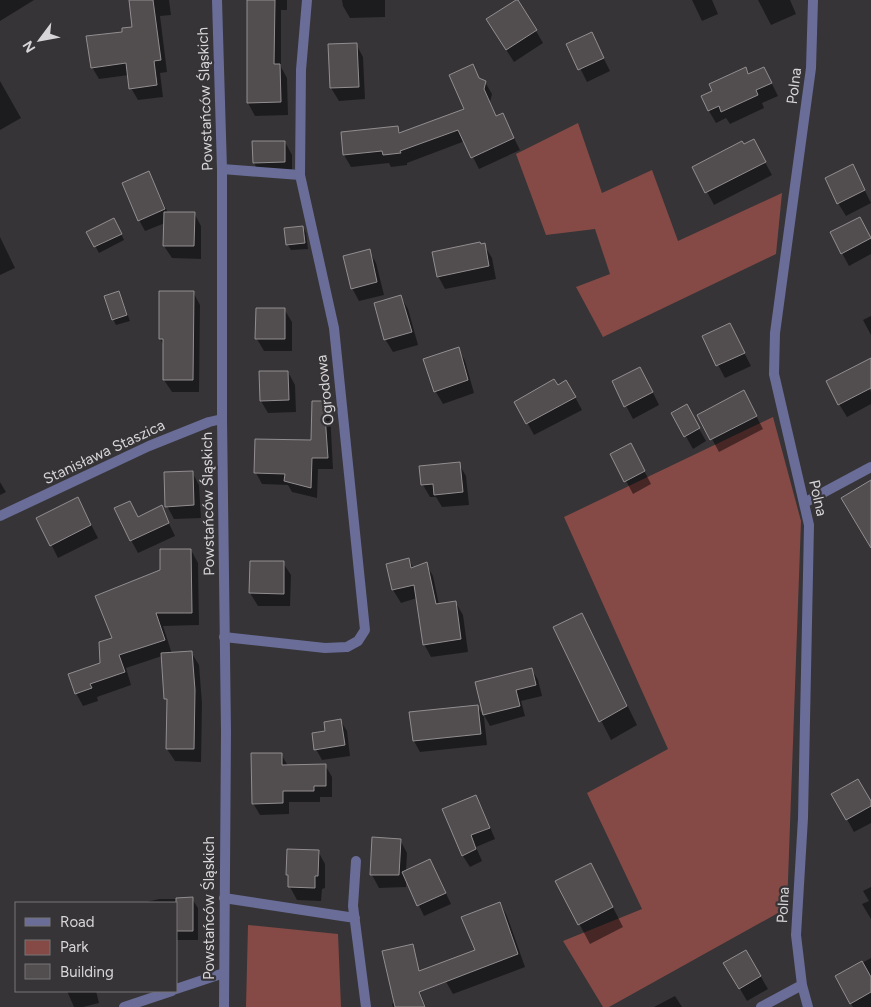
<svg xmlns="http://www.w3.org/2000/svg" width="871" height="1007" viewBox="0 0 871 1007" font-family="Figtree,sans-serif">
<rect width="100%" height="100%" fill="#363437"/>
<path fill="#854a46" d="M578,123L602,193L652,170L678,241L782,193L776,254L603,337L576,287L610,274L595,229L546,235L516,154Z
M773,417L801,521L787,908L609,1007H603L563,941L642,909L587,793L668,749L564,517Z
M248,925L338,934L341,1007H246Z"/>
<path fill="#0007" d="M0,0H34L0,21Z
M131,0H169L171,15L160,16L167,72L160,73L163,97L138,100L131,88L129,75L99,79L92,67L123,33L133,28Z
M249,0H287V10H281V67L287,78L288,115L255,116L248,103Z
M342,0H385V17L350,18L343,6Z
M692,0H712L718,14L702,21Z
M758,0H790L796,14L771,25Z
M536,31L543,43L514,62L495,32Z
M591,33L610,71L587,82L568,44Z
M356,44L363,57L365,99L339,101L331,88L329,45Z
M472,66L480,80L485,82L492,94L490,102L496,117L502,114L520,150L479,169L465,141L407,163V165L391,167L389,163L351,167L344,155L397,128L401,133L466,110Z
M764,68L778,96L762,103L764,108L730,124L726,118L716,123L709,111L713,92Z
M0,81L21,118L0,130Z
M285,142L292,155V175H261L254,163Z
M760,153L772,175L714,205L694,167Z
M149,172L168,213H194L201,226V259L172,258L164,246L165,223L145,231L139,220Z
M859,179L871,203L846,216L838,203Z
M117,226L124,240L99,253L88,232Z
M303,227L306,233L308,249L291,250L287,244Z
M867,232L871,240V254L849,266L842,253Z
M0,237L15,268L0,275Z
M484,245L492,258L496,279L445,289L438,276Z
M369,251L376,263L384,295L359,301L352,288Z
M119,292L130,321L116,325L113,319Z
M193,292L200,305L199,392H172L164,380L165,347L160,339Z
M401,297L408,309L418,345L393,352L385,339Z
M284,309L292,322V351H264L257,339Z
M871,316V335L863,320Z
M703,337H736L751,366L725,378Z
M458,348L465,361L474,393L443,404L436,392L425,360Z
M288,372L295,385L296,412L268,413L261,401Z
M864,379L871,392V404L847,417L839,404Z
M613,381H647L659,405L633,419Z
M575,397L582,410L534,435L516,402Z
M323,402L330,413L333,469H318L317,498L292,492L288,485L262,484L256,473L312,442Z
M750,404L763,429L719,452L699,415Z
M686,406L706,441L693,449L673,413Z
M612,454L637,457L651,484L633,494Z
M459,464L466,476L469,505L442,507L436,497H430L423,485Z
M192,472L199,485L201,518L174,519L167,506Z
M0,482L6,492L0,495Z
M161,507L175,536L138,553L131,540L138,519Z
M84,511L98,538L58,558L38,518Z
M191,550L198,563L199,625L163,626L172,654L191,652L199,665L202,703L201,762L175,761L167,749L168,702L166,699L162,656L126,668L131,685L97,697L98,701L83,706L76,693L102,664L113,639L161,571Z
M409,560L414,569L426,564L433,576L439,605L456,603L463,615L468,652L431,657L424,644L417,598L401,603L393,590L387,565Z
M251,562L283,563L291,575L290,606H258L250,593Z
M554,628L592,634L637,725L611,740Z
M532,670L538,680L542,696L521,701L525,716L490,726L484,715L477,683Z
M477,706L484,717L487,745L420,752L414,741L411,713Z
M340,720L347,731L350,756L322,760L316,749L327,732Z
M281,754L288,766L325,765L332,777V797H320V802H289V814L260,815L253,803Z
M833,794L871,804V823L854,832Z
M476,797L482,808L495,839L476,847L482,861L470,867L463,856L444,810Z
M374,839L400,840L407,853L406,871L430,860L451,904L424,916L406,879V887L379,888L372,875Z
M318,851L325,864V888L322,889L321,901L297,900L290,887V879L287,875Z
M557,882L601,884L623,927L590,944Z
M871,887V919L862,904L869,901L863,891Z
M159,899H192L198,908V940H176V903H143Z
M500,903L507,916L525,967L453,994L437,966L477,951Z
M746,951L768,989L747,1001L725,963Z
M871,958V1007H853L836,977Z
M407,961L426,1007H393L392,1004L395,1002Z
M67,991H96L99,1003L83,1007H74Z
M675,996L682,1007H654Z"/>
<path fill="#524e50" stroke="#928e90" d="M129,0H153L161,60L154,61L157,85L129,89L126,63L91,68L86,36L122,32V28L132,27Z
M247,0H275L274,64H280L281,102L247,103Z
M516,0H518L537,30L506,50L486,19Z
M592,32L604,58L578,70L566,44Z
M357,43L359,87L330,88L328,44Z
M473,64L479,78L486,81L484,89L496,116L503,113L514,138L471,158L458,130L400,151L401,153L383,155L382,151L343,155L341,132L398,126L399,133L464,109L449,75Z
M746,67L748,74L764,67L772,83L756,90L758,95L721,112L719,106L708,111L701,96L712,91L709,84Z
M754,139L766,162L705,193L692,167L742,141L744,144Z
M252,141H285V162L253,163Z
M853,164L865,190L837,204L825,178Z
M149,171L165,209L138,221L122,183Z
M164,212H195L194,246H163Z
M860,217L871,238L841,254L830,232Z
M114,218L122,234L94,247L86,232Z
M303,226L305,243L286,245L284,228Z
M480,242L481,244L485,243L489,266L437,277L432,252Z
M370,249L377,282L351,289L343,256Z
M119,291L127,315L112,320L104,296Z
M159,291H194L193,380H163V339H159Z
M401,295L412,332L384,340L374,303Z
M256,308H285V339H255Z
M730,323L745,353L716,366L702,336Z
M459,347L468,380L434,392L423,359Z
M871,358V388L838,405L826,381Z
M640,367L653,392L624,407L612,381Z
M259,371H288L289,400L260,401Z
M554,379L558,385L566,380L576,397L526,424L514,402Z
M744,390L757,416L710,440L697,415Z
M312,401H324L328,458H312L311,488L284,481L285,474L254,473L255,439L311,440Z
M687,404L700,428L684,437L671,413Z
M631,443L645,471L624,482L610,454Z
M460,462L463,492L434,495L433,484L421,485L419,466Z
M193,471L194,505L165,507L164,472Z
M871,480V548L841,498Z
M78,497L91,525L50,546L36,518Z
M130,501L138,517L162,505L169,523L130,541L114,508Z
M160,549H191L192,613H156L165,640L119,655L125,672L90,684L92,688L75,694L68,674L100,663L99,642L112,638L95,596L160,570Z
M409,558L411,568L427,562L436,604L456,601L461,639L423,645L414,585L392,590L386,564Z
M250,561H284V594L249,593Z
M582,613L627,706L599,722L553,627Z
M192,651L195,690L194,749H166L167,699H164L161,653Z
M532,668L536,685L516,690L520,706L483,715L475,682Z
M478,705L481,734L413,741L409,712Z
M341,719L345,745L314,750L312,733L325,731L324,722Z
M251,753H282V765L326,764V786H314V791H283V803L252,804Z
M858,779L871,801V806L846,820L831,794Z
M476,795L490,828L471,835L476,849L462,856L442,809Z
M372,837L401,839L399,875H370Z
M287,849L319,850L318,876H315V888L288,887V875H286Z
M430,859L446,893L417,906L402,872Z
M591,863L613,907L578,925L555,881Z
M193,897V931H176V898Z
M500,902L518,954L419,992L425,1007H395L382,951L413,944L419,971L475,950L461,917Z
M746,950L761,976L739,989L723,963Z
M862,961L871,977V992L850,1004L835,976Z"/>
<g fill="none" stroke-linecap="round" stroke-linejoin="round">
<path stroke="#696d97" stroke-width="10" d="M222,169L300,175
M356,861L353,906L366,1007
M224,898L355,918"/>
<path stroke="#696d97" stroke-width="10" d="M804,503L871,467
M0,516L149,446L209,422L222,419
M224,637L325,648L347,647L358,641L365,630L334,328L300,175L301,70L307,0
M176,989L224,973
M124,1007L172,991
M761,1007L802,985
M808,1007L802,985L796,935L803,818L809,525L774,374L775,333L811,68L813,0"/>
<path stroke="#696d97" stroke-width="10" d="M217,0L222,169V419L226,732L224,1007"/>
</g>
<g text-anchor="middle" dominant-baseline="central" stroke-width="4.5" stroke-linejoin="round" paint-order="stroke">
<g font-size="15" fill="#d7d5d7" stroke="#363437">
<text transform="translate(794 86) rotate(-83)">Polna</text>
<text transform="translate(205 99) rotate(-92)">Powstańców Śląskich</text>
<text transform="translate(325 390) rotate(-96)">Ogrodowa</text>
<text transform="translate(104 452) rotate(-25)">Stanisława Staszica</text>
<text transform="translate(818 498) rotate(77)">Polna</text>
<text transform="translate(208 504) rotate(-91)">Powstańców Śląskich</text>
<text transform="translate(783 905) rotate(-87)">Polna</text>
<text transform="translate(209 908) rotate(-90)">Powstańców Śląskich</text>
</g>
</g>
<rect x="15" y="902" width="162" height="90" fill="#363437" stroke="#767477"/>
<rect x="25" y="918" width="25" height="8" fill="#696d97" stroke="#767477"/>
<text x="60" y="927" font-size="15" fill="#d7d5d7">Road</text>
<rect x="25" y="940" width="25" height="15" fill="#854a46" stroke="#767477"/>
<text x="60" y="952" font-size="15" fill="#d7d5d7">Park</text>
<rect x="25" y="964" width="25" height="15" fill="#524e50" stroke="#767477"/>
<text x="60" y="977" font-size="15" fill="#d7d5d7">Building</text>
<g transform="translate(40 40) rotate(238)" stroke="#363437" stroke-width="4" paint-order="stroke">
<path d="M0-4L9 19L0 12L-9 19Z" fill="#d7d5d7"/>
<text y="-8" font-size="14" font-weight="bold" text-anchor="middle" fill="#d7d5d7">N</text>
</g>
</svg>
